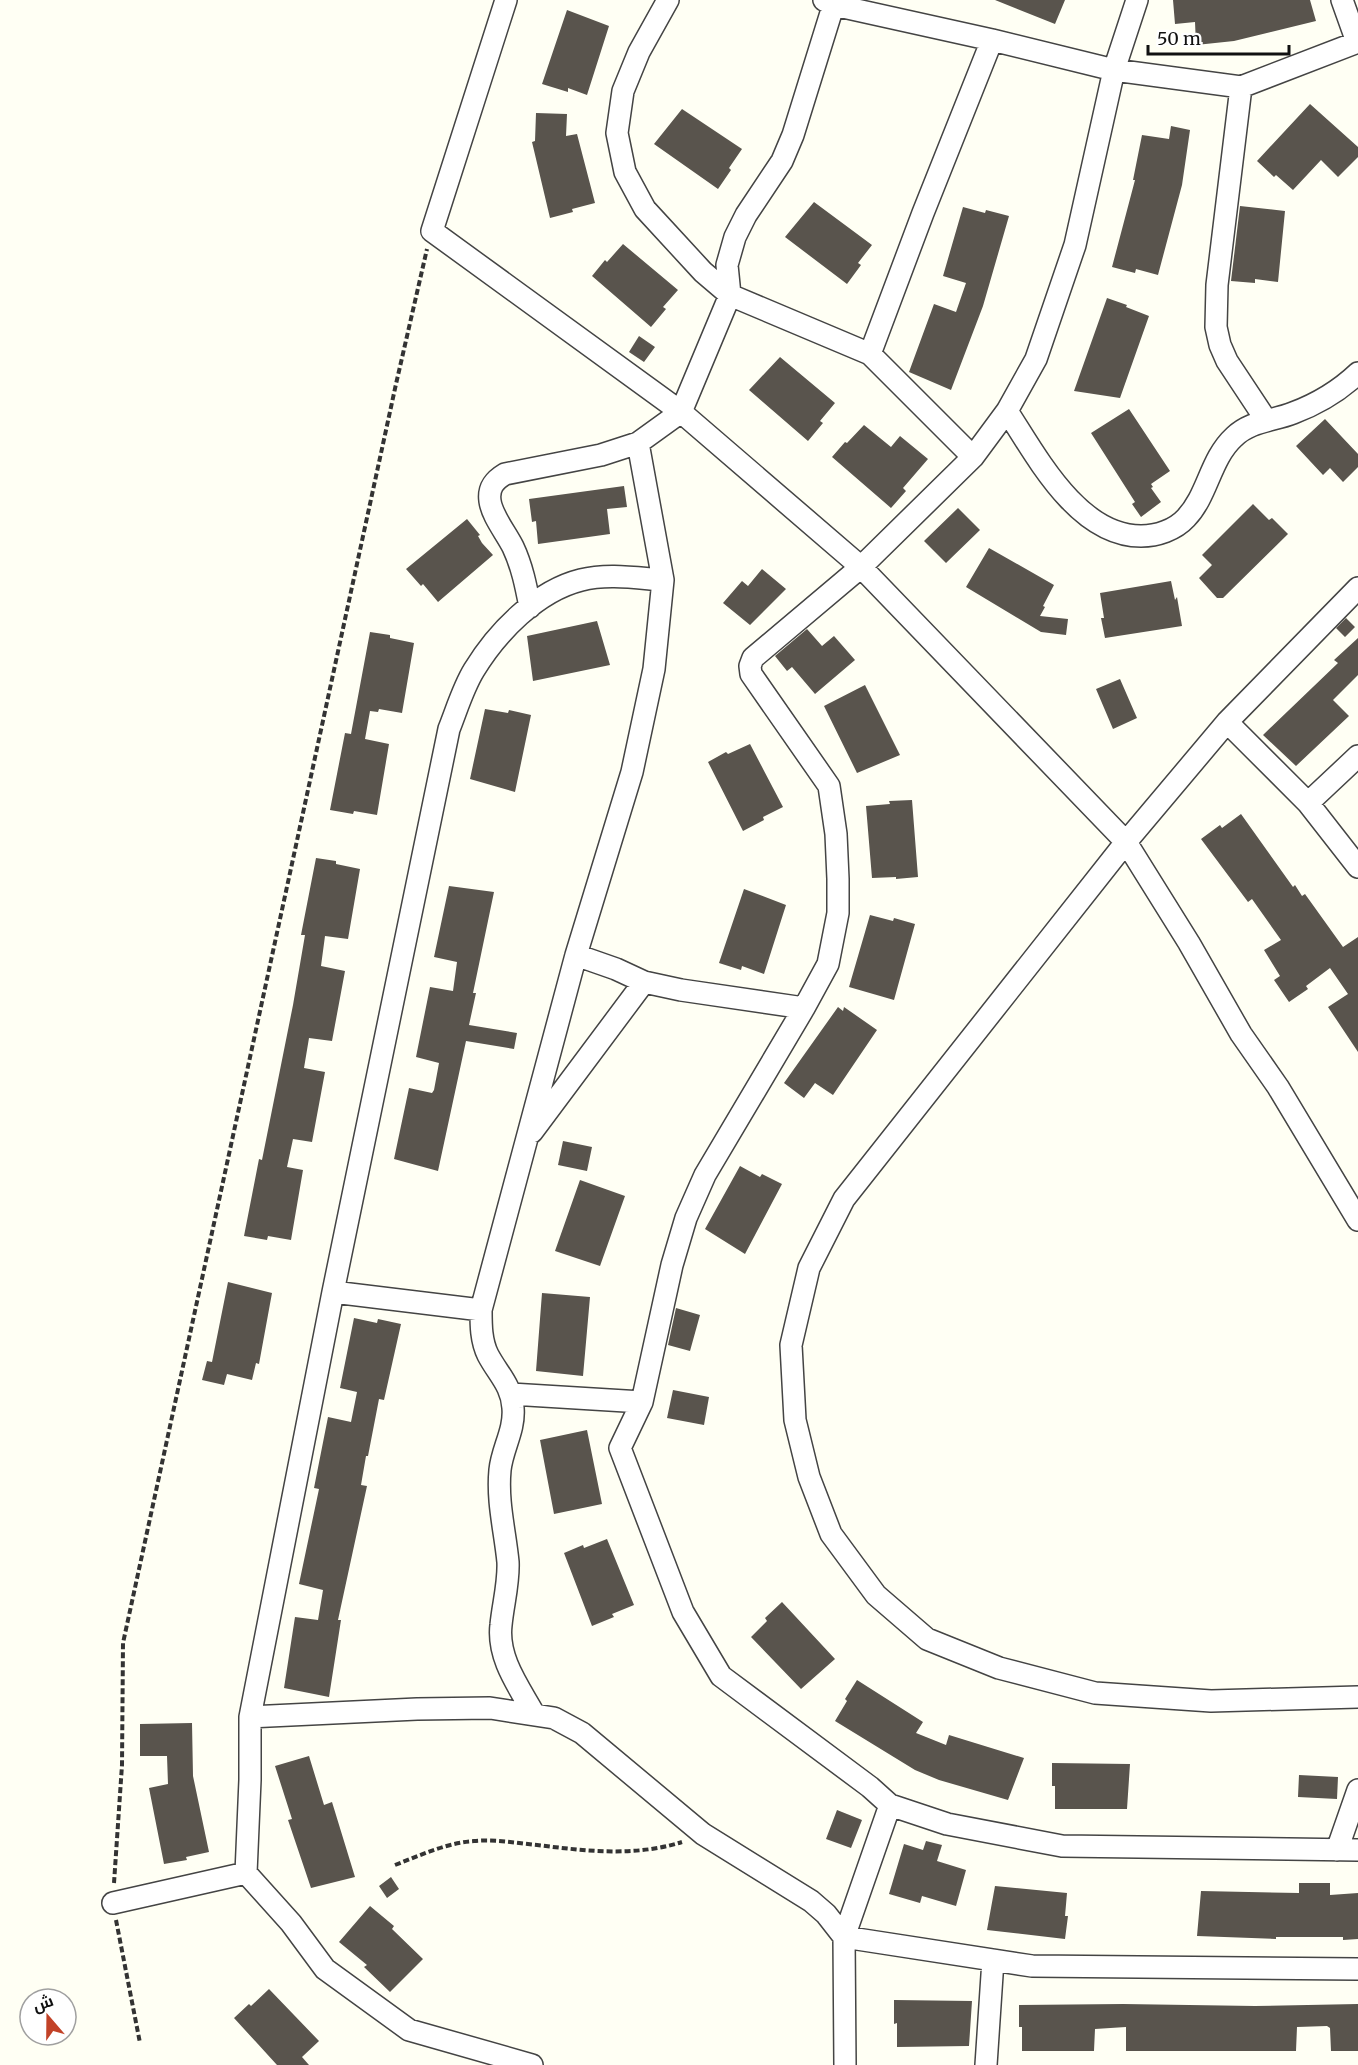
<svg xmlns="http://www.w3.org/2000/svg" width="1358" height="2065" viewBox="0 0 1358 2065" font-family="Merriweather,Cairo,serif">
<rect width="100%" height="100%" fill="#fffff4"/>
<path fill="#59544d" d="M995,0H1065L1055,24Z
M1173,0H1310L1316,21L1234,41L1196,45L1195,22L1175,24Z
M567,10L609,26L587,95L568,88V92L542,84Z
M1310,104L1358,147V157L1338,177L1321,160L1293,190L1276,175L1274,177L1257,161Z
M682,109L742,149L729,168L731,170L718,189L654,144Z
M536,113L567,114L566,136L577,134L595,203L572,209L573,212L550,218L532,142L535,141Z
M1171,126L1190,130L1182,185L1158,275L1136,269L1135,273L1112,267L1135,180H1133L1142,135L1169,139Z
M814,202L872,245L858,263L861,265L847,284L785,237Z
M1240,206L1285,211L1278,282L1255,279V283L1231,281Z
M963,207L985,213L986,210L1009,216L983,306L951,390L909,372L934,304L956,312L966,283L943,276Z
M623,244L678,290L663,307L666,309L651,327L592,276L605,260L607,262Z
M1107,298L1127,305L1126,307L1149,316L1120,398L1074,391Z
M639,336L655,347L644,362L629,352Z
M780,357L835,403L820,421L823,423L808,441L749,390Z
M1129,409L1170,471L1151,484L1153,487L1151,488L1161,502L1141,517L1132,504L1135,502L1091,433Z
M1325,419L1358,454V467L1343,482L1330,468L1323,475L1296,446Z
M864,425L891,447L900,436L928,459L903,488L906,491L891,508L832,457L845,442L847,443Z
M624,486L627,507L607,509L610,534L538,544L536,521L532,522L529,499Z
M1253,504L1269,520L1272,518L1288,534L1223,598H1217L1199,578L1212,565L1202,555Z
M958,508L980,530L946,563L924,541Z
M467,519L480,535L478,536L482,543L493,555L438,602L423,584L421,586L406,569Z
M989,548L1054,585L1043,606L1045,607L1040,616L1068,619L1066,635L1041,632L966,587Z
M762,569L786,589L750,625L723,603L742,581L748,586Z
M1171,581L1175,600L1177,597L1182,626L1105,638L1101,618H1104L1100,593Z
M1346,618L1355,627L1345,637L1336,628Z
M597,621L610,665L533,681L527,636Z
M807,629L822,646L834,636L855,660L815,694L792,667L787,671L775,656Z
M370,632L390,635V638L414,643L402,713L379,709L378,712L370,711L365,739L389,744L377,815L354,811L353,814L330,810L345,733L351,734Z
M1358,638V675L1333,700L1349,716L1296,766L1263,735L1338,663L1334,660Z
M1120,679L1137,718L1113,729L1096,689Z
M865,685L900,755L857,773L824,706Z
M485,709L508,713L509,710L531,715L515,792L470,779Z
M750,744L783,807L763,817L764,820L743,831L708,762L726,752L728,754Z
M912,800L918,877L896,879V877L872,878L866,806L890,804L889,801Z
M1241,814L1293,887L1295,885L1302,896L1305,894L1343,947L1358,937V1052L1328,1007L1348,994L1330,968L1306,986L1308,989L1289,1002L1274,980L1280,976L1264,950L1281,940L1252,899L1248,902L1201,839L1220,825L1222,828Z
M316,858L336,861V864L360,869L348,939L325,936L321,966L345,971L332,1041L309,1038L304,1068L325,1072L312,1142L293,1139L287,1167L303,1170L291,1240L268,1236L267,1240L244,1236L259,1159L262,1160L293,1005L305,935H301Z
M449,886L494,892L473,993H476L469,1025L517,1033L514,1049L466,1041L438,1171L394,1159L409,1088L432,1093L434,1090L439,1063L416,1057L430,987L453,991L457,962L434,957Z
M744,889L786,905L764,974L742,966L741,970L719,963Z
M870,915L893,921L894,918L915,924L894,1000L849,987Z
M838,1007L843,1011L844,1007L877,1030L833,1095L815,1083L804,1098L784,1083Z
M563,1141L592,1147L587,1171L558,1165Z
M740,1166L760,1177L762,1174L782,1184L745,1254L705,1229Z
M580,1180L625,1196L600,1266L555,1251Z
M228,1282L272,1293L259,1364L256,1363L252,1380L227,1374L224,1385L202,1380L207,1361L212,1362Z
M542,1293L590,1297L583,1376L536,1371Z
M676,1308L700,1315L690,1351L668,1345Z
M354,1318L377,1323L378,1319L401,1324L384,1400L379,1399L368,1456H366L361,1485L367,1486L338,1620H341L329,1697L284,1688L295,1617L318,1620L323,1590L299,1584L319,1489L314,1488L328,1417L351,1422L357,1392L340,1388Z
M673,1390L709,1397L704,1425L667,1418Z
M587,1430L602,1504L554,1514L540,1440Z
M607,1539L634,1605L612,1614L614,1617L592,1626L564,1553L583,1545L584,1548Z
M782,1602L835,1659L801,1689L751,1637L767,1621L765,1618Z
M857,1680L923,1722L916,1733L946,1745L949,1735L1024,1758L1008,1800L939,1780L915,1770L835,1721L847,1701L845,1699Z
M192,1723L193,1776L209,1852L186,1857L187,1860L164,1864L149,1788L168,1784L167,1756H140V1724Z
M309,1756L324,1805L332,1802L355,1877L311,1888L288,1820L292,1819L275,1766Z
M1052,1763L1130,1764L1127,1809H1055V1786H1052Z
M1299,1775L1338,1777L1337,1799L1298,1797Z
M837,1810L862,1820L851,1848L826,1839Z
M926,1841L942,1845L937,1861L966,1870L956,1906L922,1896L920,1903L889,1894L904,1844L923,1850Z
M391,1877L399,1889L387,1898L379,1886Z
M1299,1883H1330V1895L1358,1893V1939L1343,1940V1937H1276V1939L1197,1936L1201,1891L1299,1893Z
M995,1886L1067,1893L1065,1916H1068L1065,1939L987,1930Z
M370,1906L394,1926L392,1929L423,1959L390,1992L364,1967L367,1965L339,1942Z
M269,1989L319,2041L302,2057L309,2065H277L234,2018L249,2004L251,2006Z
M894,2000L972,2001L969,2046L897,2047V2023L894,2024Z
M1123,2004L1255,2006L1358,2004V2051H1331L1330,2028L1327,2026L1297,2027L1296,2051H1126V2027L1095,2029L1094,2051H1022V2027H1019V2005Z"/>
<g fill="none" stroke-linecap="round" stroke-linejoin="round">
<g stroke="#444" stroke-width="24">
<path id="minor" d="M506,0L432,231L681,412L861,567L1126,842L1189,943L1241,1034L1278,1087L1358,1220
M668,0L639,52L623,91L617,133L625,172L645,209L703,272L730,295L870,354L973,457
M824,0L834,5L992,40L1114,70L1241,87L1358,42
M1137,0L1114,70L1075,245L1036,359L1007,411L973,457L861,567L753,658L750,666L751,674L829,786L836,834L838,879V913L828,964L804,1008L705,1175L686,1218L672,1265L642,1402L620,1448L683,1612L721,1676L870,1787L890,1805L947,1824L1062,1846L1358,1850
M1342,0L1357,42
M1241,87L1217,285L1216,327L1220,345L1227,361L1266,420
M870,354L923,213L992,40
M1007,411C1037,457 1078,536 1141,536C1157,536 1175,530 1186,518C1208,495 1210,459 1234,437C1250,421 1273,421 1293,413C1317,404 1339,391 1358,373
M1358,588L1227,722L1126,842L844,1199L809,1268L791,1345L795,1420L809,1477L831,1534L876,1595L927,1639L999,1668L1095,1693L1211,1701L1358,1697
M530,607C526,586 522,566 513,547C506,533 492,516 490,501C488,487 495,480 505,474L601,455L638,443L681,412L730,295L727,265L735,237L746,215L782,161L793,135L835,0
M1227,722L1308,803L1358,867
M1308,803L1358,756
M576,955L616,969L644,982L681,990L804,1008
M532,1132L644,982
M333,1292L481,1310
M511,1394L642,1402
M534,1714C519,1687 497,1658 501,1625C503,1604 509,1583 508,1562C505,1531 497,1502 500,1470C502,1449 515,1430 513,1408C512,1386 498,1374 488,1355C481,1341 481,1325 481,1310L576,955L632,772L654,669L663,580L638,443
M250,1717L417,1709L490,1708L554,1718L582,1733L703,1834L811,1901L826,1914L844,1937L1032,1966L1358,1969
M1337,1850L1358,1790
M246,1873L250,1780V1717L333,1292L449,729C457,709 463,688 474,670C497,632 537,591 581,580C607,573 637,578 663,580
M113,1903L246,1873L291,1923L325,1969L409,2030L532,2065
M845,2065L844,1937L890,1805
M986,2065L993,1960"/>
</g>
<path stroke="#333" stroke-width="4" stroke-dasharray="6 3" stroke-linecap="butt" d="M395,1865C421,1855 446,1843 474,1841C495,1839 516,1843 537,1845C586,1851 635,1857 682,1842
M114,1883L122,1765L123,1643L396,384L427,249
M116,1920L140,2043"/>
<use href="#minor" stroke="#fff" stroke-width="21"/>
</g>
<g transform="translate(48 2017) rotate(340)"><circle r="28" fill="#ffffff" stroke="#a0a0a0" stroke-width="1.5"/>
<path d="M0-4.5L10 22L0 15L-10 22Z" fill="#c24227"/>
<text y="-9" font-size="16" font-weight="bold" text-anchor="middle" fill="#111111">ش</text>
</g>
<path d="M1148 45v9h141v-9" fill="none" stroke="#111111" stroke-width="3"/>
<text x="1157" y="45" font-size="18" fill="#111111" stroke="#ffffff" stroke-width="4.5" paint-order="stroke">50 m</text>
</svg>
